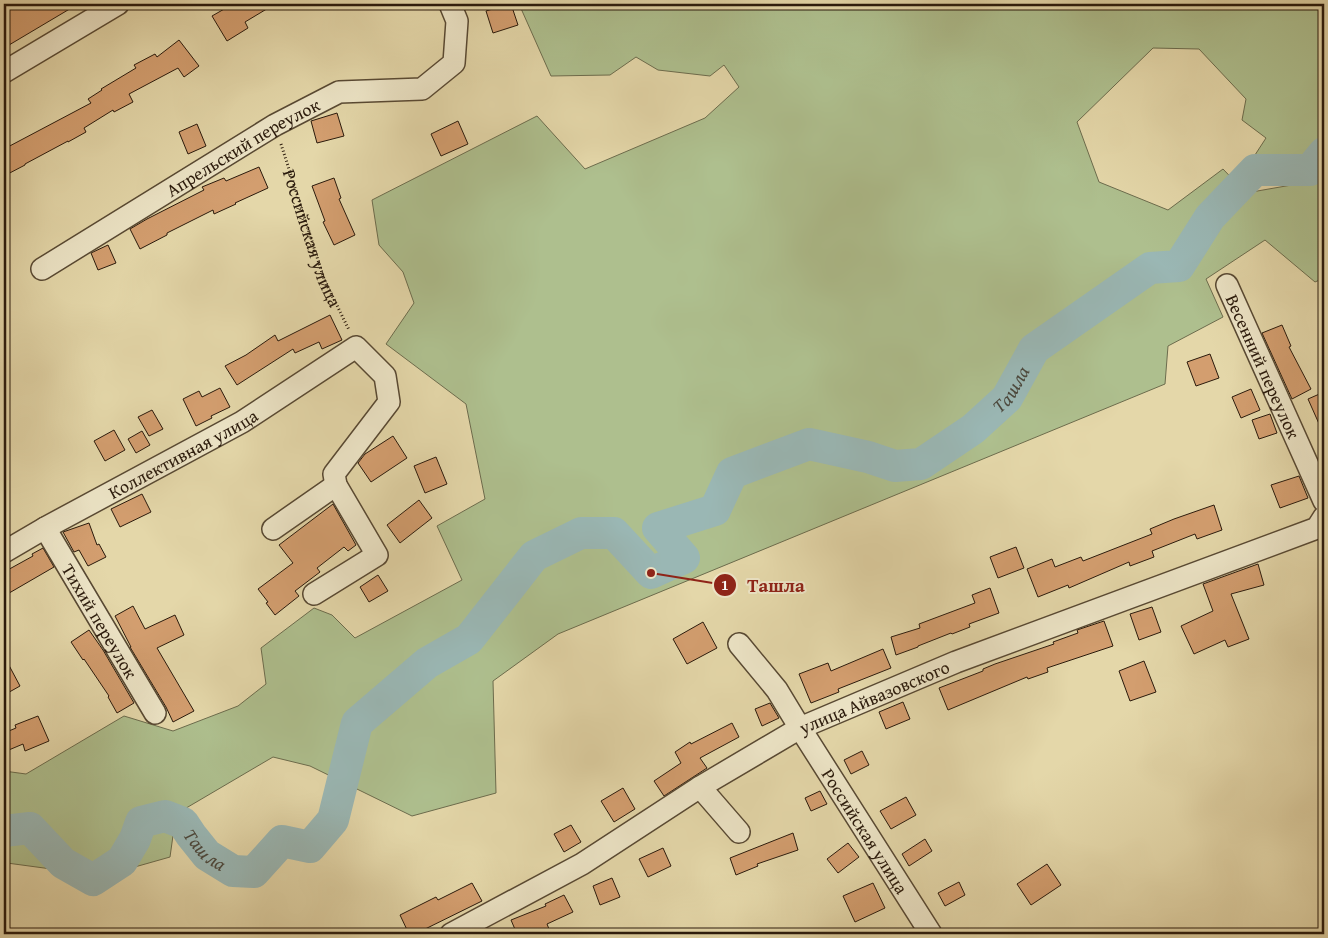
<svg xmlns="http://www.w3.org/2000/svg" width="1328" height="938" viewBox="0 0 1328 938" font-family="'Gentium Book Plus',serif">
<rect width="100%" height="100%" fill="#e4d7a9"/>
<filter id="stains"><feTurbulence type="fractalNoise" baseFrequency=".004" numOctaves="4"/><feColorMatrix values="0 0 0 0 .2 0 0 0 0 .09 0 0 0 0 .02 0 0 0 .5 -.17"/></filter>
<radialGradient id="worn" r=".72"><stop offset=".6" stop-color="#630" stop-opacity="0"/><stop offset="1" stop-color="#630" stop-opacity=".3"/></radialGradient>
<path fill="#aebf8e" stroke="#6c6c4d" d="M519,4H1324V141L1302,164L1279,165L1253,158L1266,138L1242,120L1246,99L1199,49L1153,48L1077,122L1099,182L1168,210L1223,169L1246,193L1303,183L1324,175V278L1315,282L1265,240L1206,279L1223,317L1168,346L1165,384L558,634L493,681L496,793L412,816L310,766L273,757L176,814L170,857L103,876L7,863L4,864V771L26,774L124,716L173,731L238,706L266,684L261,648L314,608L332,615L355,638L462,580L437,526L485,499L466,404L386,344L414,303L403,272L379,245L372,200L537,116L585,169L705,118L739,87L724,65L710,76L658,70L636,57L610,75L551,76Z"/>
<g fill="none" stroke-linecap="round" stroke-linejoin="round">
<path stroke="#9ab7b4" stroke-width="32" id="s1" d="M4,831L30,828L63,863L93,880L122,861L135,839L141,822L165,816L183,823L191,835L207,855L233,871L254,872L282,841L310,847L333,820L357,723L427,663L469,639L534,556L581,533H614L651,573L684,558L658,528L715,510L732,473L809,444L868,457L895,466L921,464L973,429L1007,398L1034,349L1150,268L1179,266L1210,217L1255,170H1310L1324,153"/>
</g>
<path fill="#d39e6f" stroke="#2a1a0c" d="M4,4H78L4,48Z
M233,4H275L245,22L248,28L227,41L212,16Z
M509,4H511L518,25L493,33L486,11Z
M179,40L199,66L184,77L178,68L129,94L133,102L114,112L113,110L84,128L86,132L68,142V141L25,164V165L4,176V149L91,103L88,99L102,90L101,89L136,68L134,65L155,54L157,57Z
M337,113L344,136L317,143L311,121Z
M458,121L468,144L441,156L431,134Z
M197,124L206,146L188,154L179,132Z
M259,167L268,188L235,203L236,204L214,214L213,210L167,233V235L140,249L130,229L147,219L204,190L202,187L224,178L226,181Z
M334,178L341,198L339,199L355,235L334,245L323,222L325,221L312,186Z
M108,245L116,263L98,270L91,253Z
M330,315L342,340L322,349L319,342L295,353L293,349L237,385L225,366L246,355L275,335L278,341Z
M1282,325L1291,346L1289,347L1311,389L1292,399L1262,333Z
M1210,354L1219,378L1196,386L1187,362Z
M220,388L230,407L211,416L212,418L196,426L183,399L199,391L202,397Z
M1251,389L1260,410L1241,418L1232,397Z
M1324,392V435L1308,399Z
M152,410L163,429L149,436L138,417Z
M1270,414L1277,433L1259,439L1252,420Z
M114,430L125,450L105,461L94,441Z
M142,431L150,445L136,453L128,439Z
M393,436L407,458L371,482L358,463L365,454Z
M436,457L447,484L425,493L414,466Z
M1299,476L1308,498L1280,508L1271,485Z
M142,494L151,512L120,527L111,509Z
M419,500L432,518L400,543L387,525Z
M333,504L356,545L348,551L344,547L317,568L320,572L295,591L299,596L275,615L266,603L268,602L258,589L293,563L279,545Z
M1214,505L1222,530L1197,539L1195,534L1152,551L1154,557L1130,566L1129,562L1069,588L1068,585L1038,597L1027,569L1052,559L1055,567L1081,557L1083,561L1152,534L1150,529L1174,519Z
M89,523L97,545L99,544L106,557L88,566L79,550L74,552L63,532Z
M1016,547L1024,568L998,578L990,557Z
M43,548L54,567L4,596V572L33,556L32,554Z
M1258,564L1264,585L1231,594L1249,639L1228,647L1225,640L1194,654L1181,626L1213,611L1203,584Z
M378,575L388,591L369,602L360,587Z
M990,588L999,613L969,624L970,627L952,634L951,633L918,646V647L896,655L891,637L920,628L919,624L975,603L972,595Z
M133,606L145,629L175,615L184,635L157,648L194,711L173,722L166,707L130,647H131L115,616Z
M1152,607L1161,632L1139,640L1130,614Z
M1104,621L1113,646L1047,668L1048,672L1028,679L1027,677L948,710L939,688L983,671V669L995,664L1054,644L1053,642L1078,633L1077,630Z
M703,622L717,648L687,664L673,639Z
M89,630L103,650L134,703L117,713L108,697L109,696L84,659L83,660L71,642Z
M883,649L891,668L838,689L839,692L811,703L799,674L828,663L831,671Z
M4,656L20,686L4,695Z
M1144,661L1156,692L1130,701L1119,671Z
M903,702L910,719L886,729L879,712Z
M770,703L779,718L762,726L755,709Z
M38,716L49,741L25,751L23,744L4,752V733L16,728L15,725Z
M732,723L739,737L700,758L707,768L664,796L654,781L681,763L675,752L690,742L691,744Z
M862,751L869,765L851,774L844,760Z
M623,788L635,809L614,822L601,801Z
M820,791L827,804L811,811L805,798Z
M906,797L916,815L891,829L880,811Z
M571,825L581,842L564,852L554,834Z
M793,833L798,850L757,864L758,866L736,875L730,858Z
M925,839L932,851L909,866L902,854Z
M848,843L859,857L838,873L827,859Z
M663,848L671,866L648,877L639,859Z
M1047,864L1061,885L1031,905L1017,884Z
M612,878L620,897L600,905L593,886Z
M959,882L965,895L945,906L938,893Z
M472,883L482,901L415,934H409L400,915L436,897L438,900Z
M873,883L885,908L855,922L843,896Z
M564,895L573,912L547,924L551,934H517L511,920L546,906L545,904Z"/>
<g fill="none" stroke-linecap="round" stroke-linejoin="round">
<g stroke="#584933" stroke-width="24">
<g id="minor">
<path d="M4,72L118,4"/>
<path id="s3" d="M42,269L275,125L339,92L422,89L454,63L457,21L450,4"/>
<path id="s4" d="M1227,285L1324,501"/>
<path id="s5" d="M45,528L155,713"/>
<path d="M273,529L336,485"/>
<path id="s6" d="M4,552L45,528L242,422L356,347L385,376L389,402L334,474L336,485L377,555L314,594"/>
<path id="s7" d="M739,644L777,690L800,728L931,934"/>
<path d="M700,787L739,832"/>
<path id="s8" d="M451,934L582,864L700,787L800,728L956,662L1317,528L1324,517"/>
</g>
</g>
<path stroke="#2a1a0c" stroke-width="3" stroke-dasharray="1 2.5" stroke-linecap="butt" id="s2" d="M281,144L324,279L349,330"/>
<use href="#minor" stroke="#ede5c7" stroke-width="21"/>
</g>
<g text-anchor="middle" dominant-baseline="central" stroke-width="4" stroke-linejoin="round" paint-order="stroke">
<g font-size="18" fill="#2a1a0c" stroke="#ede5c7">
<text stroke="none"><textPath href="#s3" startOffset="235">Апрельский переулок</textPath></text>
<text stroke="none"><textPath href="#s2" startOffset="99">Российская улица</textPath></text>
<text stroke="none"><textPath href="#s4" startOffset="89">Весенний переулок</textPath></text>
<text stroke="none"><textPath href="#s6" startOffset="204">Коллективная улица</textPath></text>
<text stroke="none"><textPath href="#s5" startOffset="108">Тихий переулок</textPath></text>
<text stroke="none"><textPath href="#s8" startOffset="486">улица Айвазовского</textPath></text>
<text stroke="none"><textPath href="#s7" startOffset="226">Российская улица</textPath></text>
</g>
<g font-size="19" font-style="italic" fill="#4c493e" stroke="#ede5c7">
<text stroke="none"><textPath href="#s1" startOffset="1406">Ташла</textPath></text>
<text stroke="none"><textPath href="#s1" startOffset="266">Ташла</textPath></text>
</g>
</g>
<path fill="none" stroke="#8f2418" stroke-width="2" d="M651 573L725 585"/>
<g fill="#8f2418" stroke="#ede5c7" stroke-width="2">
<circle cx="651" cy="573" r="5"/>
<circle cx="725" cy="585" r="12"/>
</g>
<g font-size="15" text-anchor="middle" font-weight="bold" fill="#fff">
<text x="725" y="590">1</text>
</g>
<g font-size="19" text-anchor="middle" font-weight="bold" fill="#8f2418" stroke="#ede5c7" stroke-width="4" stroke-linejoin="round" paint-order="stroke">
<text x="776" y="592">Ташла</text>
</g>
<rect width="1328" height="938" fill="none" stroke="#e4d7a9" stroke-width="20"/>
<rect x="5" y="5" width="1318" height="928" fill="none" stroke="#2a1a0c" stroke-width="2.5"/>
<rect x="10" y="10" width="1308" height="918" fill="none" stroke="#2a1a0c"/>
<rect width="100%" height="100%" filter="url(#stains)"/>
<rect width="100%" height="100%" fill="url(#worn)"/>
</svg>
